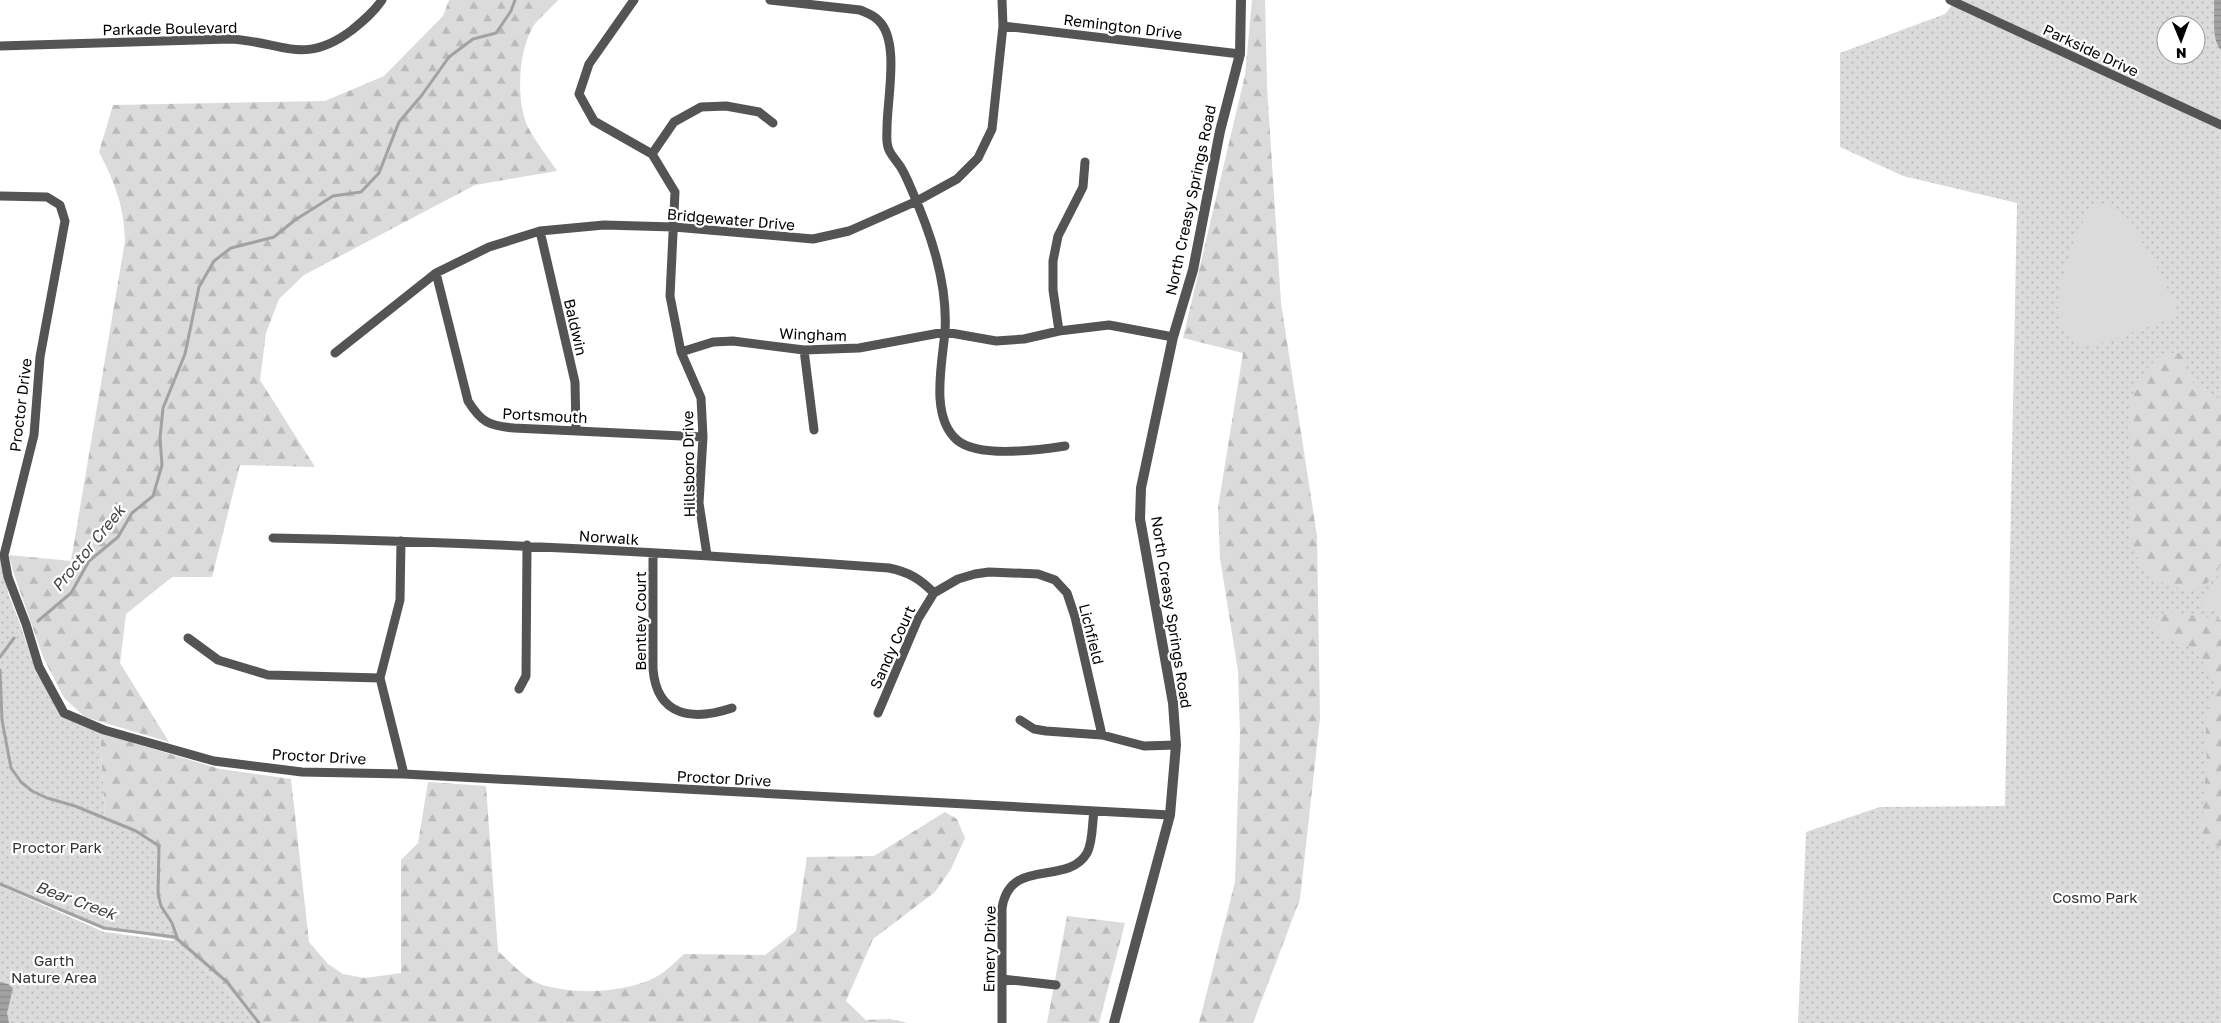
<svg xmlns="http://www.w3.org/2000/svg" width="2221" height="1023" viewBox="0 0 2221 1023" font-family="'Golos Text',sans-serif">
<defs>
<pattern id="green-dots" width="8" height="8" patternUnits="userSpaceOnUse" patternTransform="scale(1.25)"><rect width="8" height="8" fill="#dbdbdb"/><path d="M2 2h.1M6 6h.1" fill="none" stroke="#bababa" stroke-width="1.8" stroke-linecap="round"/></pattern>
<pattern id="forest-firs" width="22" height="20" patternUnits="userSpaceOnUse" patternTransform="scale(1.25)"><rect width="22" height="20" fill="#dbdbdb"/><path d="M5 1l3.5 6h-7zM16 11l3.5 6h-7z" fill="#bababa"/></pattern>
<pattern id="water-rules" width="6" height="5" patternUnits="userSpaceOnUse" patternTransform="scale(1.25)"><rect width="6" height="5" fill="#a2a2a2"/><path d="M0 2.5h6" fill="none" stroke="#8a8a8a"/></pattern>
</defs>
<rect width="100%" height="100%" fill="#fff"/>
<path fill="url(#green-dots)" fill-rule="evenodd" d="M1956,0H2221V1023H1798L1806,832L1880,807L2005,806L2017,203L1903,176L1840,147V53L1945,14ZM2166,25H2196V55H2166Z
M0,554L4,555L8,593L20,624L36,672L64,713L100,733L105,819L136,831L159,846L158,894L161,906L172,923L178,940L104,928L0,884Z
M0,886L104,932L173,941L227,989L254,1023H0Z"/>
<path fill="url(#forest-firs)" d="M449,0H558C551,8 541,16 534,25C518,50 515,103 529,129C537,144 548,157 557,171L475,185L304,275L279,299L266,333L260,380L315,467L240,465L212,577H172L126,614L120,663L169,742L85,717L64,698L43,657L13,571L9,555L71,561L125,241C124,206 115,183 99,152L113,105L325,101L384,76L443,16Z
M1252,0H1265L1267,86L1281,303L1317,536L1320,718L1300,899L1253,1023H1199L1235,882L1240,734L1238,671L1220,558L1218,508L1243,353L1183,338L1245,75Z
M2163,353H2180L2186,359C2184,381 2202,394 2221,399V565C2208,584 2203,593 2179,588C2147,582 2132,557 2129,525C2128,510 2132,494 2131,479C2131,449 2123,421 2134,392C2139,377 2151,363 2163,353Z
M2173,612L2221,620V847H2210L2201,834L2207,757L2205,744L2207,716L2216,687L2214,680L2193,647L2164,638L2148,623L2163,614Z
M100,733L220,769L291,779L309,942L328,964L343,974L365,978L401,973V860L418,843L428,782L486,786L498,951C510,962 524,978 540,984C572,995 619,993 650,980C664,974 673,964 684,954L765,955L796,931L807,857L874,856L945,812L957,819L965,838L951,869L935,892L873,939L846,1001L866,1020L890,1019L908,1023H254L227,989L173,941L175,932L161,906L158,894L159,846L136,831L105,819Z
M1067,916L1125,923L1099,1023H1047Z"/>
<path fill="#dbdbdb" d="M2110,204L2115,212L2131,220L2133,228L2155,263L2176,307L2173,318L2104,343L2085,346L2063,329L2058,310L2059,289L2077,230L2096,205Z
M2221,573V612L2199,609L2206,594Z"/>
<path fill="url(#water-rules)" d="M2214,0H2221V50C2211,40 2215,14 2214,0Z
M0,982L8,984L13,988L7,1013L9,1023H0Z"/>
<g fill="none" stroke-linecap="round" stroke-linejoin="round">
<path stroke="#a2a2a2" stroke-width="3" d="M38,621L71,593L89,561L118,537L132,513L153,496L162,465L160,438L163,408L185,354L199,287L214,261L231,248L274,237L295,220L333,196L361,192L379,173L399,122L422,95L449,57L473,39L496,33L511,11L515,0
M0,657L14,638
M0,670L2,720L11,768L21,782L32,791L47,798L75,806L136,831L159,846L158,894L161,906L172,923L178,940
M0,884L104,928L175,937L227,982L259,1023"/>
<path stroke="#545454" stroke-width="9" d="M634,0L589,64L579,94L594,121L652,154L675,192L670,296L681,352L701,398L703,437L699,503L707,555
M770,0L860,10C867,13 874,15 879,21C900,42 887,99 887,128C887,134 886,141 888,147C889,153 896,160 900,166C904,172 907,179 910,186C930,231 948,282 945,332C942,364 930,417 957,440C978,458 1039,450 1065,446
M1950,0L2221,125
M1003,26L1240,54
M0,46L229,39C282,41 303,67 352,30C363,21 374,12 382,0
M652,154L674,122L701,107L726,106L759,112L773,123
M0,196L47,197L60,205L65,221L40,357L34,435L4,555L8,577L26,624L39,667L64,713L104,730L214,761L302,772L404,774L1170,815
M540,231L575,382L576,430
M436,273L468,401C481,422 489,426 514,428L703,437
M1059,331L1053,290V261L1058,236L1083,187L1085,162
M804,350L814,430
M681,352L713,342L733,341L804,350L859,348L945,332L996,341L1024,339L1059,331L1109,325L1173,337
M335,353L436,273L489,247L540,231L604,225L674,227L813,239L849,231L917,201L957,179L978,158L992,129L1003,26L1002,0
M273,538C479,542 684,553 889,568C909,572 920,579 934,593
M401,541L400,600L380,678L404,774
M653,554V669C657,717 693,721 732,708
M188,638L218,660L268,675L380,678
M519,689L526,676L527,545
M878,713L918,619L934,593L958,579L975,574L989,572L1038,574L1055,580L1067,593L1075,617L1102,735
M1020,720L1034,729L1046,731L1102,735L1144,746L1176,745
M1002,979L1056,985
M1002,1023V908C1010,856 1067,887 1087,853C1093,842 1092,824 1094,811"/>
<path stroke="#545454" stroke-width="10" d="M1114,1023L1170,815L1176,745L1173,703L1140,519L1141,488L1173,337L1193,270L1220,131L1240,54L1241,0"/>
</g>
<g text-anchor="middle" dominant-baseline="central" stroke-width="4.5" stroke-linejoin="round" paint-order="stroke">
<g font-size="15" fill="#000" stroke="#fff">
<text transform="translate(1123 26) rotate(7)">Remington Drive</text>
<text transform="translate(170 28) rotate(-1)">Parkade Boulevard</text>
<text transform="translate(2091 50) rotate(25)">Parkside Drive</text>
<text transform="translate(1190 200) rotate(-78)">North Creasy Springs Road</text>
<text transform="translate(731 219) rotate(5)">Bridgewater Drive</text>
<text transform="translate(576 327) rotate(77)">Baldwin</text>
<text transform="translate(813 334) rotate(2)">Wingham</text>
<text transform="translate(20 405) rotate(-83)">Proctor Drive</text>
<text transform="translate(545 415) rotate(3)">Portsmouth</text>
<text transform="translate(688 464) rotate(-91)">Hillsboro Drive</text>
<text transform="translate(609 537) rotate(4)">Norwalk</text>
<text transform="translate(1172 612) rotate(81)">North Creasy Springs Road</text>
<text transform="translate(640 621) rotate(-90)">Bentley Court</text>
<text transform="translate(1092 634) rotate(76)">Lichfield</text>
<text transform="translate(892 647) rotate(-66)">Sandy Court</text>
<text transform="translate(319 756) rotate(3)">Proctor Drive</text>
<text transform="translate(724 778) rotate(3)">Proctor Drive</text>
<text transform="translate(989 949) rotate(-89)">Emery Drive</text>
</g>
<g font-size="15" fill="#323232" stroke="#fff">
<text x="57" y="847">Proctor Park</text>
<text x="2095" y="897">Cosmo Park</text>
<text x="54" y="960">Garth<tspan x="54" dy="17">Nature Area</tspan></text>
</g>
<g font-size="16" font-style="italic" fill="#434343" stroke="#fff">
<text transform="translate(88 548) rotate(-51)">Proctor Creek</text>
<text transform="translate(76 900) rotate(20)">Bear Creek</text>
</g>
</g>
<g transform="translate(2181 40) rotate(179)"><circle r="24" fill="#ffffff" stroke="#999999"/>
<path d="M0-4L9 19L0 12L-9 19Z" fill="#000000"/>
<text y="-8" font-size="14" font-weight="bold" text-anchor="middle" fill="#000000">N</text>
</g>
</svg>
